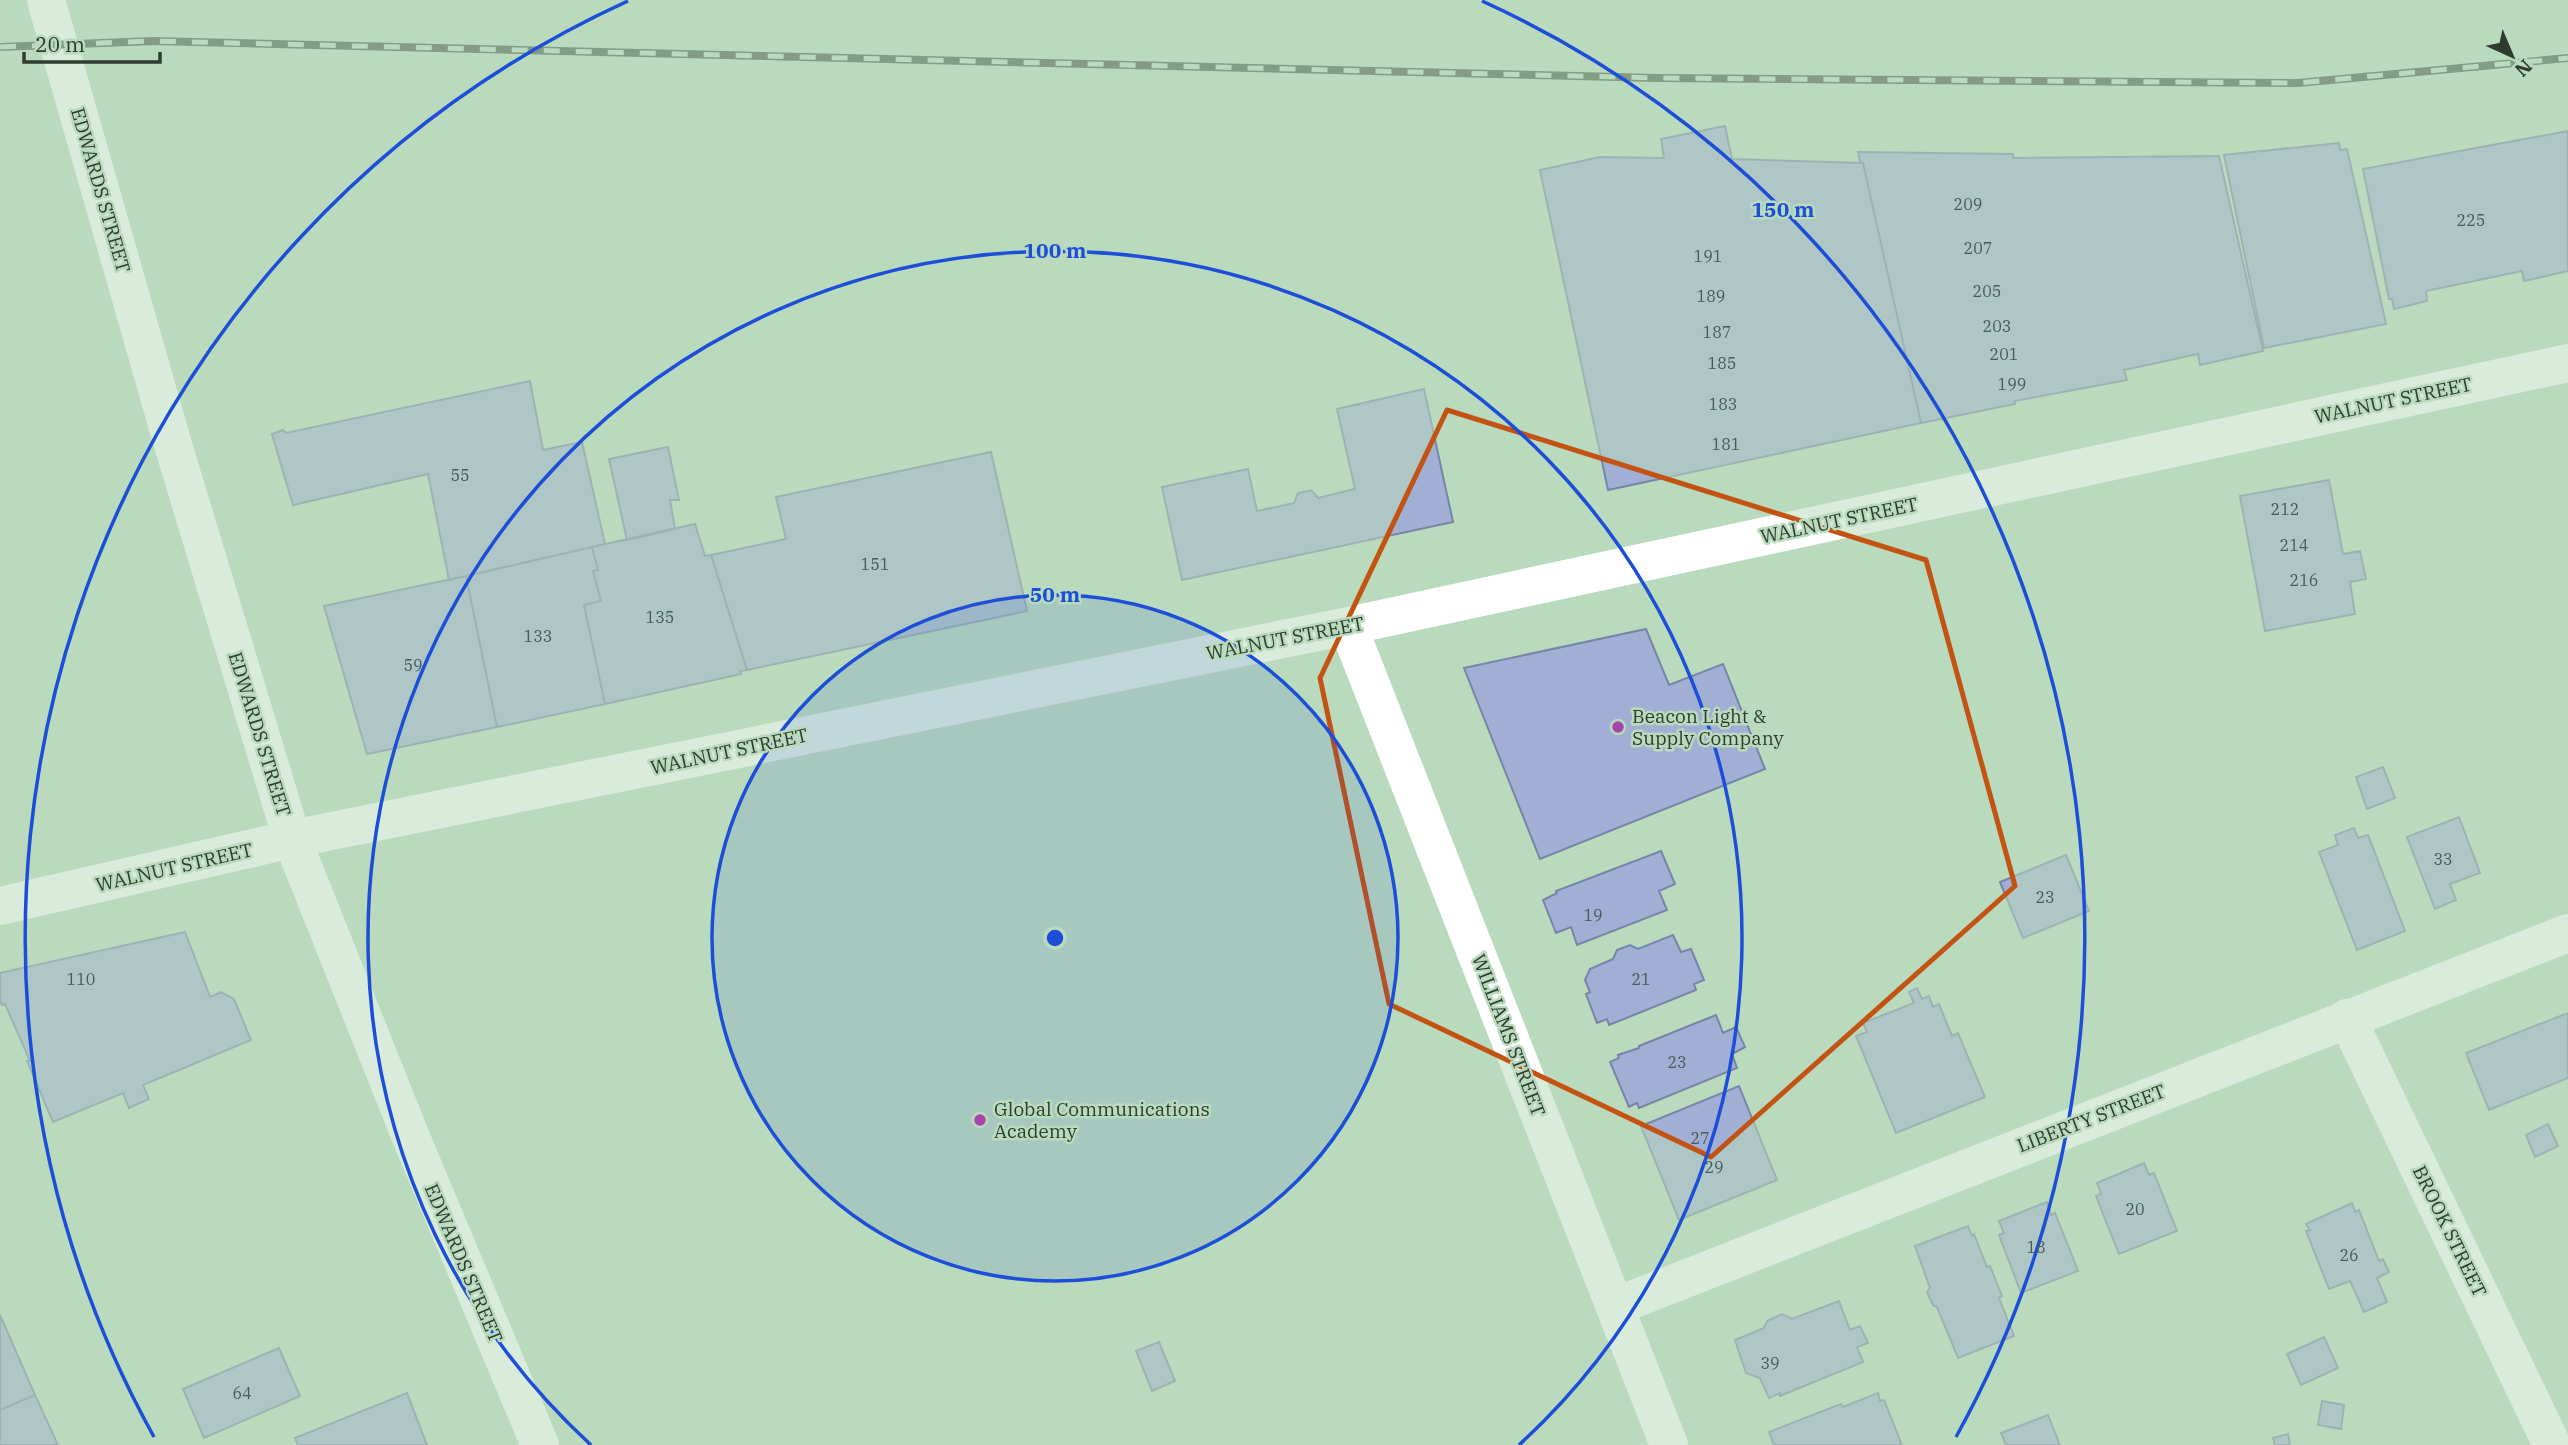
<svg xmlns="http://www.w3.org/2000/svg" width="2568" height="1445" viewBox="0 0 2568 1445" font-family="'IBM Plex Serif',serif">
<rect width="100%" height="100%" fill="#b9dabc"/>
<path fill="#a0afd3" stroke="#7785a8" stroke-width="2" d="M1725,126L1732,159L1863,163L1921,423L1608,490L1540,170L1600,157L1664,158L1661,139Z
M2568,131V271L2524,281L2522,271L2426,291L2427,301L2394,309L2392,299H2389L2363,169Z
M2339,143L2340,150L2347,149L2386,324L2264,348L2224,155Z
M1858,152L2013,154V158L2219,156L2263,351L2200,365L2198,354L2124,370L2127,380L2015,401V404L1921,423L1863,163L1860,162Z
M530,381L543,450L582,442L605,544L449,580L428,474L293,505L272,434L283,430L286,433Z
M1424,389L1453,522L1182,580L1162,487L1248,469L1257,511L1294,503L1298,493L1311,490L1318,498L1355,489L1337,409Z
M668,447L679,500H670L675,529L627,540L609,459Z
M991,452L1027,611L747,670L711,555L786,539L776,497Z
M2329,480L2343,554L2360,551L2366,579L2350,582L2355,614L2265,631L2240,496Z
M695,524L705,556L711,555L747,670L740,671L741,674L605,704L584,605L601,601L593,571L598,570L592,547Z
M592,547L598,570L593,571L601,601L584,605L605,704L497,727L466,576Z
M466,576L497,727L367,754L324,606Z
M1646,629L1669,685L1723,664L1765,769L1540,859L1464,668Z
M2383,767L2395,798L2367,809L2356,777Z
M2459,817L2480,873L2450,884L2456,900L2435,909L2407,837Z
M2354,828L2358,838L2368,835L2405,931L2357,950L2319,852L2338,845L2335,835Z
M1661,851L1675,884L1659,891L1667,910L1577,945L1571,927L1556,933L1543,900L1557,893L1556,891Z
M2066,855L2089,911L2023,938L2000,882Z
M185,932L210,997L221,992L234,999L251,1040L143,1085L149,1099L129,1108L123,1093L53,1122L27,1061H30L5,1004L2,1005L0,999V973Z
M1673,935L1681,952L1691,949L1704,980L1694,984L1696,990L1609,1025L1607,1019L1597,1023L1586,994L1590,992L1585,980L1590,969L1613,959L1617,950L1630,945L1638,949Z
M1917,988L1922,999L1929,996L1933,1007L1939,1004L1952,1036L1958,1033L1985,1097L1896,1133L1856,1036L1867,1032L1863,1023L1914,1003L1909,992Z
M2568,1013V1078L2489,1110L2466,1053Z
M1716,1015L1723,1033L1736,1027L1745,1047L1732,1054L1737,1068L1639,1108L1637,1103L1629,1107L1610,1062L1619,1058L1618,1055L1639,1048V1046Z
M1739,1086L1777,1180L1679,1220L1641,1126Z
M2548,1124L2558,1146L2535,1157L2526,1135Z
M2144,1163L2149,1175L2154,1173L2177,1231L2119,1254L2096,1196L2101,1194L2097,1183Z
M2047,1202L2051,1215L2055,1213L2078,1271L2021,1293L1999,1235L2004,1233L1999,1221Z
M2352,1203L2355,1212L2359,1210L2379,1261L2383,1259L2389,1272L2377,1278L2387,1302L2364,1312L2350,1281L2329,1289L2306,1231L2310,1230L2306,1224Z
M1968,1226L1972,1236L1974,1234L1987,1267L1990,1266L2002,1296L1999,1298L2014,1336L1958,1358L1937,1307L1933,1305L1927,1292L1930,1288L1915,1246Z
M1839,1301L1850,1330L1860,1326L1868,1343L1857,1347L1863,1362L1780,1396V1393L1769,1398L1760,1378L1746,1373L1735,1340L1764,1328L1767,1321L1782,1314L1792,1319Z
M0,1315L35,1395L0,1410Z
M2324,1337L2338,1368L2301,1385L2287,1354Z
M1159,1342L1175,1381L1152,1391L1136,1351Z
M279,1348L300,1396L204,1438L183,1389Z
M407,1393L427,1445H298L295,1438Z
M1878,1393L1880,1401L1884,1400L1902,1445H1774L1769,1432L1841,1404L1843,1407Z
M35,1395L58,1445H0V1410Z
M2322,1401L2344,1405L2341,1429L2318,1425Z
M2048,1415L2060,1445H2006L2001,1433Z
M2288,1434L2290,1445H2275L2273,1438Z"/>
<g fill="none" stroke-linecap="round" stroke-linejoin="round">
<path stroke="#fff" stroke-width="38" d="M46,0L171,438L292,839L410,1135L540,1445
M1348,626L1669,1445
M0,906L292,839L1348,626L2568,363
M2347,1018L2552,1445
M1616,1306L2568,933"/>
<g stroke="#415143" stroke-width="8">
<path id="rail" d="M0,47L153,41L1658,78L2298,83L2568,58"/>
</g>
<use href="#rail" stroke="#b9dabc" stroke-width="5" stroke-dasharray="16" stroke-linecap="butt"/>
</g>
<path d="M0 0H2568V1445H0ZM1447,410L1926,560L2015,886L1711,1157L1389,1004L1320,678Z" fill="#b9dabc" fill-opacity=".55" fill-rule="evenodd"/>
<path fill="none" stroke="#c35313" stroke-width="5" stroke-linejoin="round" d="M1447,410L1926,560L2015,886L1711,1157L1389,1004L1320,678Z"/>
<circle cx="1055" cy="938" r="343" fill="#1d4ed8" fill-opacity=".12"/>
<g fill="none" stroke="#1d4ed8" stroke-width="3.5">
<circle cx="1055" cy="938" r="343"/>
<path d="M591 1445A687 687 0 1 1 1519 1445"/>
<path d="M154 1437A1030 1030 0 0 1 628 1M1482 1A1030 1030 0 0 1 1956 1437"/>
</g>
<g fill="#a844a9" stroke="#b9dabc" stroke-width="2.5">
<circle cx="1618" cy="727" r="7"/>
<circle cx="980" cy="1120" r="7"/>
</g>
<g text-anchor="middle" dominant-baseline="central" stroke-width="5" stroke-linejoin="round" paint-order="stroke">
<g font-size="16" fill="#4a5959">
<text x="1968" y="204">209</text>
<text x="2471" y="220">225</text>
<text x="1978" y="248">207</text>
<text x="1708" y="256">191</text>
<text x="1987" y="291">205</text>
<text x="1711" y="296">189</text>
<text x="1997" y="326">203</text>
<text x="1717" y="332">187</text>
<text x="2004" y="354">201</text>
<text x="1722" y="363">185</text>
<text x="2012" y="384">199</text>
<text x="1723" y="404">183</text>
<text x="1726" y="444">181</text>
<text x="460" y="475">55</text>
<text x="2285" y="509">212</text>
<text x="2294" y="545">214</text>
<text x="875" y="564">151</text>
<text x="2304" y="580">216</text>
<text x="660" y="617">135</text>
<text x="538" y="636">133</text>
<text x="413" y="665">59</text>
<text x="2443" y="859">33</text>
<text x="2045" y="897">23</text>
<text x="1593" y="915">19</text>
<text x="81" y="979">110</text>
<text x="1641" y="979">21</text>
<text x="1677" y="1062">23</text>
<text x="1700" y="1138">27</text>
<text x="1714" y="1167">29</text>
<text x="2135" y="1209">20</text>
<text x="2036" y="1247">18</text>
<text x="2349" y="1255">26</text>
<text x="1770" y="1363">39</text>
<text x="242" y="1393">64</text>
</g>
<g font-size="19" fill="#2e3c30" stroke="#b9dabc">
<text transform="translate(101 190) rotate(74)">EDWARDS STREET</text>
<text transform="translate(2393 400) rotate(-12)">WALNUT STREET</text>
<text transform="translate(1839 520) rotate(-12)">WALNUT STREET</text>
<text transform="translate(1285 638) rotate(-11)">WALNUT STREET</text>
<text transform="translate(260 734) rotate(73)">EDWARDS STREET</text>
<text transform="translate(729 751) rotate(-12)">WALNUT STREET</text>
<text transform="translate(174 867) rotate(-13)">WALNUT STREET</text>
<text transform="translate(1509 1035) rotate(69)">WILLIAMS STREET</text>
<text transform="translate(2091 1118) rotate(-21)">LIBERTY STREET</text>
<text transform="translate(2450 1231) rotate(64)">BROOK STREET</text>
<text transform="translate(464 1263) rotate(67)">EDWARDS STREET</text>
</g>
<g font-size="19" fill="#2e3c30" stroke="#b9dabc" text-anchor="start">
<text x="1632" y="716">Beacon Light &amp;<tspan x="1632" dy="22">Supply Company</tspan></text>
<text x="994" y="1109">Global Communications<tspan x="994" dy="22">Academy</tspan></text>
</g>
</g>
<circle cx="1055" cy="938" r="10" fill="#1d4ed8" stroke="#b9dabc" stroke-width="3.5"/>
<g font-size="21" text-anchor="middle" font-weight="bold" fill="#1d4ed8" stroke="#b9dabc" stroke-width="5" stroke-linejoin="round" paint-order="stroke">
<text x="1783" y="217">150 m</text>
<text x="1055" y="258">100 m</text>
<text x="1055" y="602">50 m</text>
</g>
<g transform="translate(2512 56) rotate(136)" stroke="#b9dabc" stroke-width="5" paint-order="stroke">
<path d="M0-5L12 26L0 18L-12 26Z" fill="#2e3c30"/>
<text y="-10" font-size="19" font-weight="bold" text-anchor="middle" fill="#2e3c30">N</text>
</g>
<path d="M24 52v10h136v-10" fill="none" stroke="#2e3c30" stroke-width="3.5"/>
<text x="35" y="52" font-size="21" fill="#2e3c30" stroke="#b9dabc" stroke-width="5" paint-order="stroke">20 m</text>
</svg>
